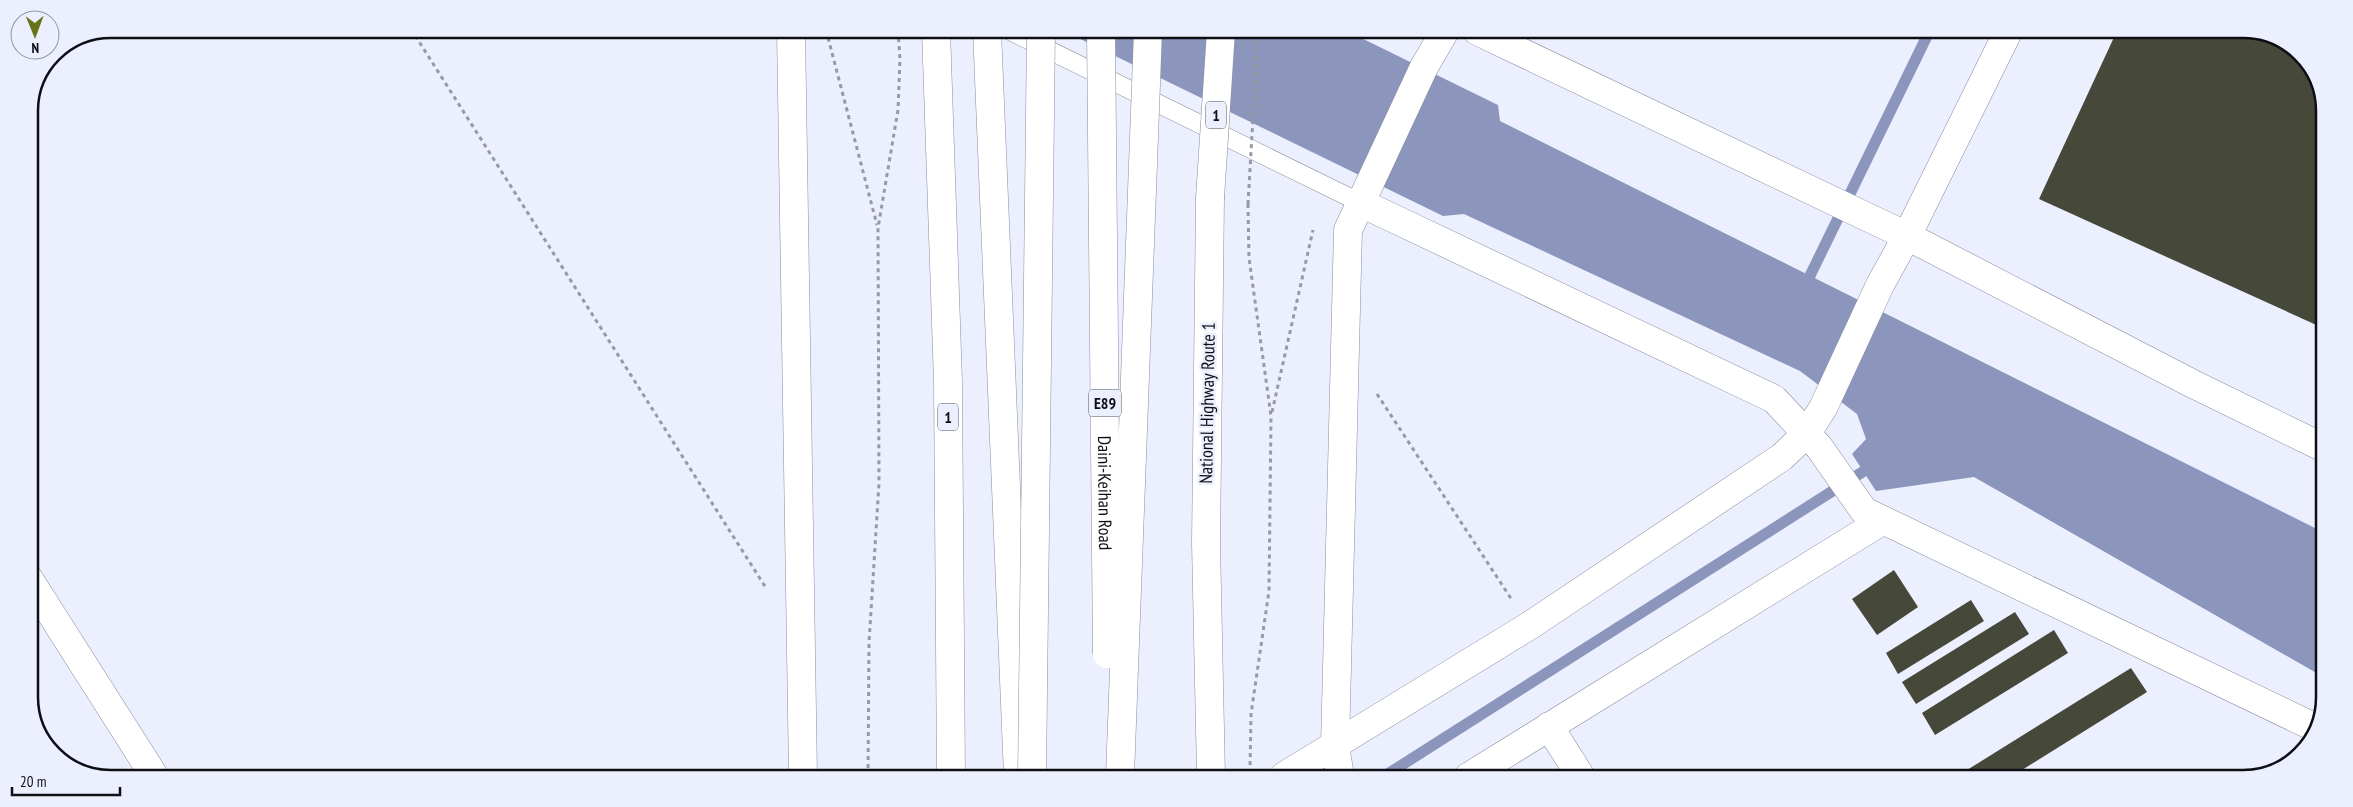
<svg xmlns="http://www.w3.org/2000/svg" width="2353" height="807" viewBox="0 0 2353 807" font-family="'PT Sans Narrow',sans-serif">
<rect width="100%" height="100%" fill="#eceffd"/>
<path fill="#8c95bc" d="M1064,31H1347L1498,105L1500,121L2321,531L2320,675L1974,477L1876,491L1852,454L1866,439L1857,414L1800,371L1464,214L1443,216Z"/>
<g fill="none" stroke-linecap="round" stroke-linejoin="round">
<path stroke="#8c95bc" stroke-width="11" d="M1804,288L1929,32
M1383,777L1875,464"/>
</g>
<path fill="#46483a" d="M2116,33H2268L2307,61L2324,105L2323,328L2039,199Z
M1894,570L1918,607L1877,635L1852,599Z
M1971,600L1984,621L1898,674L1886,653Z
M2015,612L2029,634L1916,704L1902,682Z
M2054,630L2068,653L1935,735L1922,713Z
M2131,668L2147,692L2009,778H1961L1959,775Z"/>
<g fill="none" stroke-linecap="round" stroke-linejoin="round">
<g stroke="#898d9d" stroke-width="19">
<path id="service" d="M1010,31L1361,203"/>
</g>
<g stroke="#898d9d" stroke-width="29">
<path id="minor" d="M791,30L803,775
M1477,31L1907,236L2193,384L2322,447
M1361,203L1774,399L1819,447L1864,511L2316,728
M29,579L153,774
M1549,726L1581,777
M1284,776L1529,626L1782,457L1807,433L1823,408L1880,285L1907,236L2008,32
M1340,776L1335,746L1348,230L1424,67L1445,31
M1468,777L1882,521"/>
</g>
<g stroke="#898d9d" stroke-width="29">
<path id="trunk" d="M936,30L948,382L951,776
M1210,198L1206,543L1211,776"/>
</g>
<g stroke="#898d9d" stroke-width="29">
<path id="motorway" d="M987,30L1018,776"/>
</g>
<path stroke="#9799a4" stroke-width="3" stroke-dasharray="4 4" stroke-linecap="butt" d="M411,29L766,588
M826,30L877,225
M1248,204L1249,258L1271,416L1269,591L1251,714L1250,770
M1377,394L1512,600
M1272,412L1313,230
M868,776L869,643L879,483L878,228L898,110L900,59L898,30"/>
<use href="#service" stroke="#fff" stroke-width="18"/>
<use href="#minor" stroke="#fff" stroke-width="28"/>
<use href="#trunk" stroke="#fff" stroke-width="28"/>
<use href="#motorway" stroke="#fff" stroke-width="28"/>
<g stroke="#898d9d" stroke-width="29" stroke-linecap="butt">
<path id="trunk-bridge" d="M1210,198L1221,31"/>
</g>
<g stroke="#898d9d" stroke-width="29" stroke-linecap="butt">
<g id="motorway-bridge">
<path id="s1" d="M1101,31L1107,654"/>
<path d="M1032,776L1041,31"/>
<path d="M1120,776L1148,31"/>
</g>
</g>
<path stroke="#9799a4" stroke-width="3" stroke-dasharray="4 4" stroke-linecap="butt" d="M1248,204L1258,31"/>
<use href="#trunk-bridge" stroke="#fff" stroke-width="28"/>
<use href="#motorway-bridge" stroke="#fff" stroke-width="28"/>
</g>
<g text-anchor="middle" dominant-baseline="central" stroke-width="5" stroke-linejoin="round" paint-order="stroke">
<g fill="#eceffd" stroke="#51525a" stroke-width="1">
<rect x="1206" y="101.5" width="20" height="27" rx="4"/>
<rect x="1089" y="389.5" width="32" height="27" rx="4"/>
<rect x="938" y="403.5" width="20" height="27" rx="4"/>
</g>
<g font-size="16" font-weight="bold" fill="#0e0f14">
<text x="1216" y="115">1</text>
<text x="1105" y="403">E89</text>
<text x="948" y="417">1</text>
</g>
<g font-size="18" fill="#0e0f14" stroke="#eceffd">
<text transform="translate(1207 403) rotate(-89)">National Highway Route 1</text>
<text stroke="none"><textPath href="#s1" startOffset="462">Daini-Keihan Road</textPath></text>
</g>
</g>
<path d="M0 0H2353V807H0ZM111 38H2243A73 73 0 0 1 2316 111V697A73 73 0 0 1 2243 770H111A73 73 0 0 1 38 697V111A73 73 0 0 1 111 38Z" fill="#eceffd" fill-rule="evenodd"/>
<path fill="none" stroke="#0e0f14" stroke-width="2.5" d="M111 38H2243A73 73 0 0 1 2316 111V697A73 73 0 0 1 2243 770H111A73 73 0 0 1 38 697V111A73 73 0 0 1 111 38Z"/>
<g transform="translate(35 35) rotate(179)"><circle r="24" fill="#eceffd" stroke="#9395a0"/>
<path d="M0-4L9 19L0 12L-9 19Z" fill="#69731c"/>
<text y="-8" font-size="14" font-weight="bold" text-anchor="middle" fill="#0e0f14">N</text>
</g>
<path d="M12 787v8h108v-8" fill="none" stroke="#0e0f14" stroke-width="2.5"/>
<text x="20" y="787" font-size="15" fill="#0e0f14" stroke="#eceffd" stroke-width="4" paint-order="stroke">20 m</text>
</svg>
